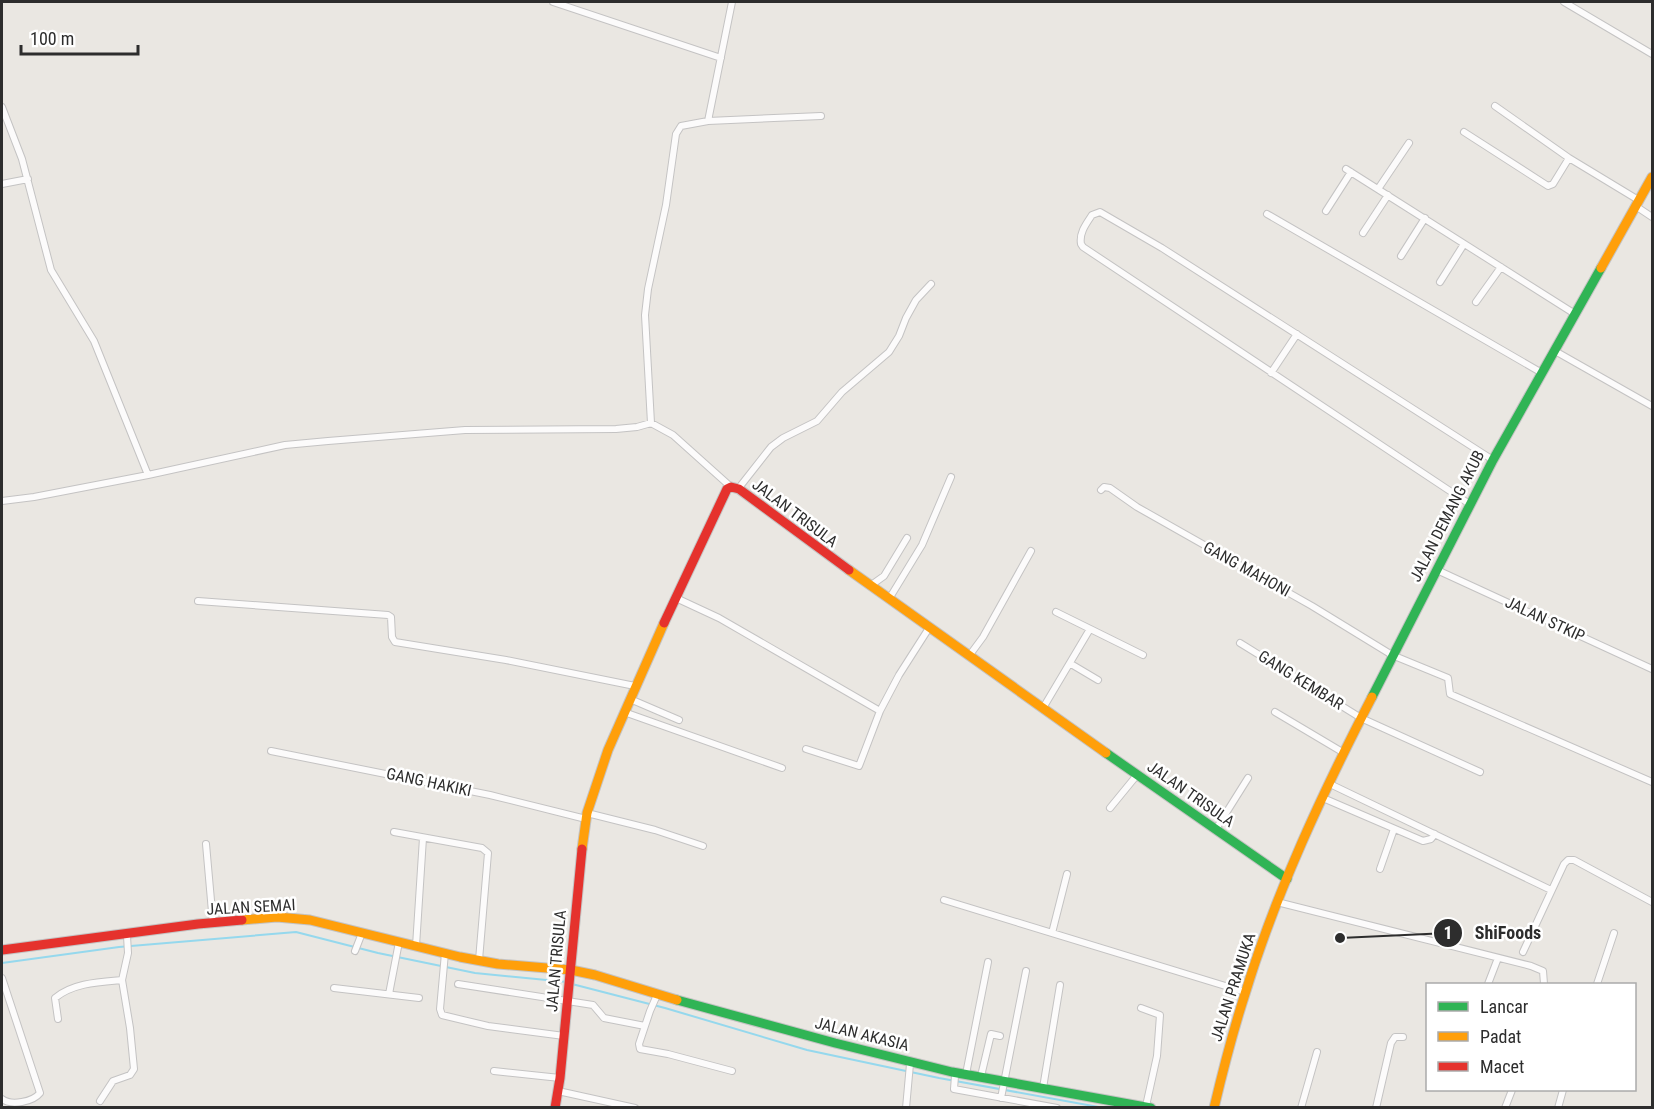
<svg xmlns="http://www.w3.org/2000/svg" width="1654" height="1109" viewBox="0 0 1654 1109" font-family="'Roboto Condensed',sans-serif">
<rect width="100%" height="100%" fill="#eae7e2"/>
<g fill="none" stroke-linecap="round" stroke-linejoin="round">
<path stroke="#95d8ed" stroke-width="2" d="M2,963L119,947L296,932L378,953L475,973L567,982
M572,984L665,1008L807,1050L939,1078L1104,1108"/>
<g stroke="#c4c3c3" stroke-width="8">
<path id="street" d="M553,2L721,58
M1564,2L1652,54
M1495,106L1569,158L1640,201
M2,107L22,159L51,270L94,341L148,475L285,445L328,441L465,430L616,429L637,427L651,423L673,435L731,487
M708,121L821,116
M1464,132L1548,186L1553,184L1569,158
M1346,169L1575,314
M2,184L28,179
M1378,189L1409,143
M1637,207L1652,217
M1326,211L1351,172
M1267,214L1542,373
M1363,233L1388,195
M1401,256L1425,218
M1440,282L1464,244
M1476,302L1501,267
M1555,351L1652,406
M1271,373L1297,334
M651,423L645,315L648,289L666,205L676,134L681,126L708,121L732,2
M738,489L771,447L783,438L817,421L842,392L889,352L899,336L906,318L916,300L931,284
M1101,490L1104,487L1110,488L1137,507L1312,606L1392,655L1448,678L1450,694L1652,782
M2,501L34,497L148,475
M1471,505L1083,247L1081,244C1079,233 1086,224 1092,215L1100,212L1162,248L1493,460
M1437,570L1652,669
M870,586L884,576L907,538
M676,598L719,618L880,711
M889,599L922,545L951,477
M198,601L388,615L391,617L392,637L395,642L506,660L635,686
M1056,612L1143,655
M1240,643L1361,718L1480,772
M969,656L983,637L1031,551
M1071,664L1098,680
M630,699L679,720
M1043,708L1090,629
M624,712L782,768
M1275,712L1344,753
M806,749L859,766L880,711L899,675L929,628
M271,751L490,795L586,819
M1330,784L1551,890
M1323,798L1423,841L1431,839L1435,834
M1110,808L1137,775
M587,813L655,830L703,846
M1216,829L1248,778
M394,832L482,848L488,853L479,960
M206,844L213,923
M1380,869L1394,829
M944,900L1245,992
M1277,902L1531,966L1543,971L1544,984
M1052,933L1067,874
M416,946L423,838
M355,951L362,933
M1523,952L1564,864L1568,860H1574L1652,902
M445,953L440,1009L442,1015L488,1026L564,1036
M2,978L40,1093C33,1102 11,1106 2,1099
M458,984L593,1005L604,1018L645,1026
M1488,984L1498,958
M1597,984L1614,933
M334,988L419,998
M389,994L399,942
M657,995L650,1011L639,1044L640,1049L668,1054L732,1071
M1141,1008L1160,1015L1157,1056L1146,1106
M58,1019L55,998C73,983 99,982 122,980
M494,1071L560,1078
M966,1074L988,962
M955,1076L954,1089L1057,1108
M981,1076L991,1034L1000,1036
M1043,1088L1060,985
M558,1091L635,1108
M1001,1098L1026,971
M100,1101L113,1081L130,1075L134,1069L130,1028L122,980L128,953L127,936
M906,1108L910,1064
M1301,1108L1317,1052
M1376,1108L1391,1043L1395,1037H1403
M1505,1108L1512,1090
M1558,1108L1563,1090"/>
</g>
<g stroke="#c4c3c3" stroke-width="11">
<path id="fast" d="M1372,697L1493,460L1601,268
M1106,753L1287,879
M677,1000L835,1043L952,1072L1151,1108"/>
</g>
<g stroke="#c4c3c3" stroke-width="11">
<path id="slow" d="M1601,268L1652,177
M849,570L1106,753
M582,849L587,813L608,750L664,623
M242,920L277,917L310,920L460,957L498,964L571,970L595,975L677,1000
M1214,1108C1223,1070 1233,1031 1245,994C1276,892 1323,792 1372,697"/>
</g>
<g stroke="#c4c3c3" stroke-width="11">
<path id="jam" d="M664,623L727,489L731,487L739,489L849,570
M2,950L198,924L242,920
M555,1108L560,1078L582,849"/>
</g>
<use href="#street" stroke="#fcfbfb" stroke-width="6"/>
<use href="#fast" stroke="#30b455" stroke-width="9"/>
<use href="#slow" stroke="#ff9f0a" stroke-width="9"/>
<use href="#jam" stroke="#e5322d" stroke-width="9"/>
</g>
<g text-anchor="middle" dominant-baseline="central" stroke-width="5" stroke-linejoin="round" paint-order="stroke">
<g font-size="16" fill="#2d2d2d" stroke="#fff">
<text transform="translate(795 513) rotate(37)">JALAN TRISULA</text>
<text transform="translate(1447 516) rotate(-63)">JALAN DEMANG AKUB</text>
<text transform="translate(1247 569) rotate(29)">GANG MAHONI</text>
<text transform="translate(1545 619) rotate(25)">JALAN STKIP</text>
<text transform="translate(1301 680) rotate(32)">GANG KEMBAR</text>
<text transform="translate(429 782) rotate(12)">GANG HAKIKI</text>
<text transform="translate(1191 794) rotate(35)">JALAN TRISULA</text>
<text transform="translate(251 907) rotate(-3)">JALAN SEMAI</text>
<text transform="translate(556 961) rotate(-85)">JALAN TRISULA</text>
<text transform="translate(1233 987) rotate(-72)">JALAN PRAMUKA</text>
<text transform="translate(862 1034) rotate(14)">JALAN AKASIA</text>
</g>
</g>
<path fill="none" stroke="#2d2d2d" stroke-width="2" d="M1340 938L1448 933"/>
<g fill="#2d2d2d" stroke="#fff" stroke-width="2">
<circle cx="1340" cy="938" r="6"/>
<circle cx="1448" cy="933" r="15"/>
</g>
<g font-size="18" text-anchor="middle" font-weight="bold" fill="#fff">
<text x="1448" y="939">1</text>
</g>
<g font-size="18" text-anchor="middle" font-weight="bold" fill="#2d2d2d" stroke="#fff" stroke-width="5" stroke-linejoin="round" paint-order="stroke">
<text x="1508" y="939">ShiFoods</text>
</g>
<rect width="1654" height="1109" fill="none" stroke="#2d2d2d" stroke-width="6"/>
<rect x="1426" y="983" width="210" height="108" fill="#ffffff" stroke="#ababab" stroke-width="1.5"/>
<rect x="1438" y="1002" width="30" height="9" fill="#30b455" stroke="#ababab" stroke-width="1.5"/>
<text x="1480" y="1013" font-size="18" fill="#2d2d2d">Lancar</text>
<rect x="1438" y="1032" width="30" height="9" fill="#ff9f0a" stroke="#ababab" stroke-width="1.5"/>
<text x="1480" y="1043" font-size="18" fill="#2d2d2d">Padat</text>
<rect x="1438" y="1062" width="30" height="9" fill="#e5322d" stroke="#ababab" stroke-width="1.5"/>
<text x="1480" y="1073" font-size="18" fill="#2d2d2d">Macet</text>
<path d="M21 45v9h117v-9" fill="none" stroke="#2d2d2d" stroke-width="3"/>
<text x="30" y="45" font-size="18" fill="#2d2d2d" stroke="#ffffff" stroke-width="4.5" paint-order="stroke">100 m</text>
</svg>
